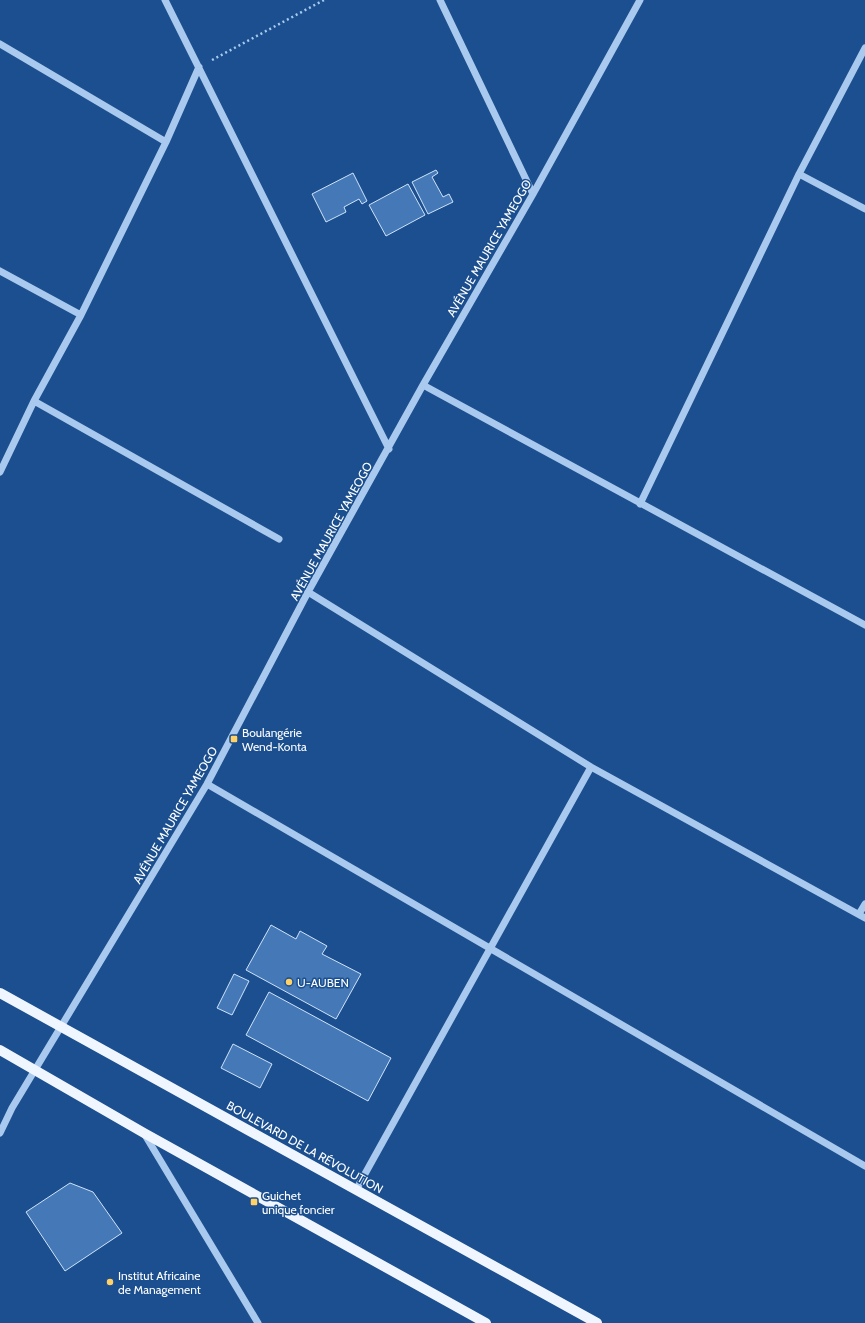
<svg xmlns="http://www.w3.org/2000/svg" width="865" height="1323" viewBox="0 0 865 1323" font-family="Cabin,sans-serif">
<rect width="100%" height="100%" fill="#1b4f8f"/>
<path fill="#4478b7" stroke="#cfe3fa" d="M436,170L438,173L432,177L443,197L449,194L453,202L428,214L412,182Z
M353,173L367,201L362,204L359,199L344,207L346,212L326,222L312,194Z
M408,184L425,215L386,236L369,205Z
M271,925L296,939L300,931L327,946L322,954L361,974L336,1019L246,970Z
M234,974L249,981L232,1015L217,1008Z
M269,992L391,1058L368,1101L246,1035Z
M233,1044L272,1064L260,1088L221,1068Z
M70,1183L93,1192L122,1233L65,1271L26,1212Z"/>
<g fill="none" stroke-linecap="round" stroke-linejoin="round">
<path stroke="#a9c9ee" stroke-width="2.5" stroke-dasharray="2 3" stroke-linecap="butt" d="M212,60L324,0"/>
<path stroke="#a9c9ee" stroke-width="7" d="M165,0L389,449
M440,0L533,194
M0,44L166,142
M799,174L865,209
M0,271L81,315
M423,385L865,625
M34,401L279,539
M0,472L34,401L81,315L166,142L199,67
M640,504L799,174L865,48
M308,592L591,767L865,918
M207,784L865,1166
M859,914L865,904
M0,1133L12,1108L207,784L308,592L423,385L533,194L640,0
M145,1135L258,1323
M356,1190L591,767"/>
<path stroke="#f0f6ff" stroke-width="10" d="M0,993L597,1323
M0,1050L144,1133L486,1323"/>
</g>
<g fill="#ffd166" stroke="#1b4f8f" stroke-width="1.5">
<rect x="230" y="735" width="8" height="8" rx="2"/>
<circle cx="289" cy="982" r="4"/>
<rect x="250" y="1198" width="8" height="8" rx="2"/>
<circle cx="110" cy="1282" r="4"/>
</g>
<g text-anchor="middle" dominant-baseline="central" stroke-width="3" stroke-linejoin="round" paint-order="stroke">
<g font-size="12" fill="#fff" stroke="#1b4f8f">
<text transform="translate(489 248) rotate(-60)">AVÉNUE MAURICE YAMEOGO</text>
<text transform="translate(331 531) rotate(-61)">AVÉNUE MAURICE YAMEOGO</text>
<text transform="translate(175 815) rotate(-60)">AVÉNUE MAURICE YAMEOGO</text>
<text transform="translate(305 1147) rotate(29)">BOULEVARD DE LA RÉVOLUTION</text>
</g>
<g font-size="12" fill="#fff" stroke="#1b4f8f" text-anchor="start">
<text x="242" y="732">Boulangérie<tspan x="242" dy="14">Wend-Konta</tspan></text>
<text x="297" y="982">U-AUBEN</text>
<text x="262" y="1195">Guichet<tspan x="262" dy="14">unique foncier</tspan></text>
<text x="118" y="1275">Institut Africaine<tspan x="118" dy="14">de Management</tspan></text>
</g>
</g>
</svg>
